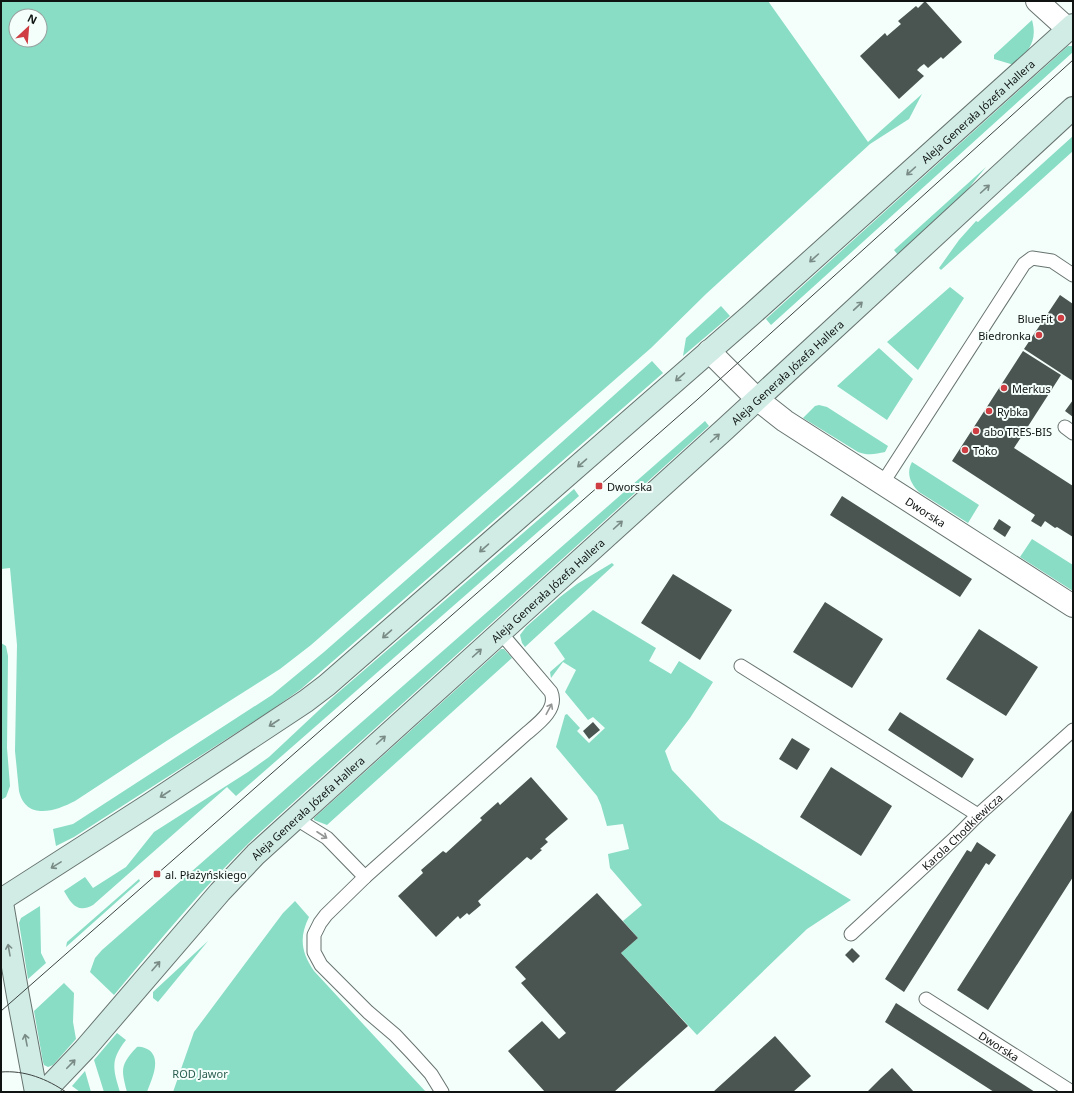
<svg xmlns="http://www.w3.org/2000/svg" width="1074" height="1093" viewBox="0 0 1074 1093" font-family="'Noto Sans',sans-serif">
<rect width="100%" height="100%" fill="#f4fefb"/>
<path fill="#88ddc4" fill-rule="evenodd" d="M1,1H768L868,142L922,94L909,119L870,144L706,294L651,348L311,645L280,669L168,740L75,801C56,811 26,821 19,791L15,751L17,645L10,568L1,569ZM16,16H40V40H16Z
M1032,20C1038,42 1028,51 1014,65L994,59V55Z
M1068,46H1073V52L771,325L766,319Z
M1073,136V151L941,270L939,268L959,240L976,221L978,222Z
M986,167L959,200L898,255L894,250Z
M950,287L964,298L918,370L887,342Z
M721,306L730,316L683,356L686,338Z
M879,348L913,379L887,420L837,386Z
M652,361L663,373L301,689L270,711L74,837L56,846L53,829L73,824L272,695L324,652L512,487Z
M819,405L827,407L888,446L885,452C876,454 868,456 858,452L803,418L815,406Z
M705,421L709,426L255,837C204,886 159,941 114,995L90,972L95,958L102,950Z
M912,462L979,505L968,523L919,492C910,483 906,473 912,462Z
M574,489L579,496L236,796L227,787L93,905C77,914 71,903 64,891L85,877L93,888L126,867L154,832L248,772L269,757L333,697Z
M1032,539L1073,565V591L1020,557Z
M612,563L614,565L525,647L522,643L520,635L526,627L560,597L577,584Z
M593,610L656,648L649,661L671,674L679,661L713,682L690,718L665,751L672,770L720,820L851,900L807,929L697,1035L621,953L638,938L623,921L642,905L610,868L608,854L629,849L623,824L607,826L601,805L597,796L556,747L565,715L567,714L580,728L577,731L589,743L605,728L593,717L588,720L565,692L576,670L563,662L551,678L550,672L565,659L554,643Z
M1,643L6,646L8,656L7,748L10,786L6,797L1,800Z
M501,649H504L512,658L327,825L314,820V818Z
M139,879L140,881L66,947L67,942Z
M295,901L309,917C299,937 301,952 314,971L426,1092H173L194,1032L283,913Z
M40,906L41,953L46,963L28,979L19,923L21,918Z
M208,941L158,1002L153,998V992Z
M64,983L74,993L73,1022L76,1039L53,1065L48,1067L44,1065L43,1062L34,1011Z
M117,1033L126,1040C110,1060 113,1069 120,1092H104L94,1060Z
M137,1047C141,1046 145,1048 149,1050C162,1060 151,1080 147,1092H127C121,1069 120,1065 137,1047Z
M85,1071L91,1092H80L72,1086Z"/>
<path fill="#4a5551" d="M925,1L962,42L943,59L941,57L928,68L924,64L920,67L917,70L924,76L899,99L860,56L885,33L887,36L901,24L898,21L916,6L918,8Z
M1060,295L1073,304V381L1024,349Z
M1023,351L1061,375L1014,448L1073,486V537L1057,527L1055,528L1045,521L1041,527L1031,521L1035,515L952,461Z
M1073,400V417L1065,411Z
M842,496L972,579L960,597L830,515Z
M999,519L1011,527L1005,537L993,529Z
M673,574L732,610L700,660L641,623Z
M825,602L883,639L852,688L793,652Z
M979,629L1038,667L1006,716L946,679Z
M900,712L974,759L962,778L888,730Z
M593,722L600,730L589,739L583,731Z
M792,738L810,749L797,770L779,759Z
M831,767L892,806L861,856L800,817Z
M531,777L568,819L545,839L548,842L540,849L542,850L531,860L527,857L478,901L481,905L469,915L467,913L460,919L458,916L436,937L398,896L423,873L421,870L443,851L446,853L482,820L480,818L498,802L500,805Z
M1073,809V877L988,1010L957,990Z
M977,842L996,855L989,865L986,863L904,992L885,979L967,850L971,852Z
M597,893L638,938L621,953L688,1026L614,1092H545L508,1051L542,1021L559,1039L566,1033L521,983L526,979L515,967Z
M852,948L860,956L853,963L845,955Z
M896,1003L1035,1092H994L885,1022Z
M775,1036L811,1076L793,1092H713Z
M892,1068L914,1092H867L881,1078Z"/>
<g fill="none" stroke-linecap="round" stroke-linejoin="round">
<g stroke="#67736f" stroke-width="15">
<g id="lane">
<path d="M1065,427L1073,433"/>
<path d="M882,484L1024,264L1032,258L1052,261L1073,275"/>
<path d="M741,666L978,815"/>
<path d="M295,818L327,838L365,877"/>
<path id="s1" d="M851,934L956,837L978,815L1073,730"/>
<path id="s2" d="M926,999L1072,1092"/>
<path d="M442,1092L431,1074L412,1053L395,1035L368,1012L321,965L314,952V935L320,923L326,915L365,877L527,733C539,723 558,709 551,692L500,632"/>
</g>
</g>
<g stroke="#67736f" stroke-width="24">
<g id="street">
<path d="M1037,1L1068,29"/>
<path id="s3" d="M709,351L757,399L785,421L1073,606"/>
</g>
</g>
<g stroke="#67736f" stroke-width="24">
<g id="secondary">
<path d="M1,897L18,996L36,1092"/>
<path id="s4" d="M1,900L152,803L306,701L327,685L752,314L1073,25"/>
<path id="s5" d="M44,1092L85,1049L220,892L256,854L725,429L1073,108"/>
</g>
</g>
<use href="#lane" stroke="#fff" stroke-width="13"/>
<use href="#street" stroke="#fff" stroke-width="22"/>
<use href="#secondary" stroke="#d1ece5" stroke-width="22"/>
<path stroke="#3d4340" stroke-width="1" d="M1,1011L698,399L1073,60
M1,1072C25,1070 47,1079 66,1092"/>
</g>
<defs><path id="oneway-shaft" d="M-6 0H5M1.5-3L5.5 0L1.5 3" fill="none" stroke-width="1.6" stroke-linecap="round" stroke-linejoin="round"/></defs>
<g stroke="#7a8b86">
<use href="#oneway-shaft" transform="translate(911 171) rotate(138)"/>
<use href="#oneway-shaft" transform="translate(985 189) rotate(-42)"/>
<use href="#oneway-shaft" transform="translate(814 258) rotate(138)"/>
<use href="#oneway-shaft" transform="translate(858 306) rotate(-43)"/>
<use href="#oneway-shaft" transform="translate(680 377) rotate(139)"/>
<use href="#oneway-shaft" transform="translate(715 438) rotate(-42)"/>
<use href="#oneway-shaft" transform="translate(582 463) rotate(139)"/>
<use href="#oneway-shaft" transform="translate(618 525) rotate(-42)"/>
<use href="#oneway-shaft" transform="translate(484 548) rotate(139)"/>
<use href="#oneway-shaft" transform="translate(387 634) rotate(139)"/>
<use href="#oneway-shaft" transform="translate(477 653) rotate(-42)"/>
<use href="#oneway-shaft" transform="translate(274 723) rotate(147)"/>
<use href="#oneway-shaft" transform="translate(381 740) rotate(-42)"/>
<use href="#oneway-shaft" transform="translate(165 794) rotate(147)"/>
<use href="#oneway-shaft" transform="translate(56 865) rotate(148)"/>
<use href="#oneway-shaft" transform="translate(9 950) rotate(-100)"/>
<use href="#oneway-shaft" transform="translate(156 966) rotate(-49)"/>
<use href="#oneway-shaft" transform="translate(26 1040) rotate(-101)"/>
<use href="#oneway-shaft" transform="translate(71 1064) rotate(-46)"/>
</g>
<g stroke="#939594">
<use href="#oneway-shaft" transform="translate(549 709) rotate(-62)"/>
<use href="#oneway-shaft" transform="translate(322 835) rotate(33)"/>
</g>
<g fill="#ce3e43" stroke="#f4fefb" stroke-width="1.5">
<circle cx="1061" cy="318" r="4"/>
<circle cx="1039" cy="335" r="4"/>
<circle cx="1004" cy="388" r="4"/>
<circle cx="989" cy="411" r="4"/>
<circle cx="976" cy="431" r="4"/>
<circle cx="965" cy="450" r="4"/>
<rect x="595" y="482" width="8" height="8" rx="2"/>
<rect x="153" y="870" width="8" height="8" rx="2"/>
</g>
<g text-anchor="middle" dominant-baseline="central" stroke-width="4" stroke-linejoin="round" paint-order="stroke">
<g font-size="11" fill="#0f1412" stroke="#f4fefb">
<text stroke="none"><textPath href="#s4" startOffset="1258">Aleja Generała Józefa Hallera</textPath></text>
<text stroke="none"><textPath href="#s5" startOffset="1036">Aleja Generała Józefa Hallera</textPath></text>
<text stroke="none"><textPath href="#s3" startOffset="271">Dworska</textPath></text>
<text stroke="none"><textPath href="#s5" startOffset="712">Aleja Generała Józefa Hallera</textPath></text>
<text stroke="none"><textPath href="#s5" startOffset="388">Aleja Generała Józefa Hallera</textPath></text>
<text stroke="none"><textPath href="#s1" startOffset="151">Karola Chodkiewicza</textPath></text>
<text stroke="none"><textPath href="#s2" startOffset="87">Dworska</textPath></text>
</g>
<g font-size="11" fill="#0f1412" stroke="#f4fefb" text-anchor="start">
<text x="1053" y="318" text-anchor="end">BlueFit</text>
<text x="1031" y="335" text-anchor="end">Biedronka</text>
<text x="1012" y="388">Merkus</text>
<text x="997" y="411">Rybka</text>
<text x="984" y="431">abo TRES-BIS</text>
<text x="973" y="450">Toko</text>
<text x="607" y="486">Dworska</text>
<text x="165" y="874">al. Płażyńskiego</text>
</g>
<g font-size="11" fill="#2a5e50" stroke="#f4fefb">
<text x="200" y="1073">ROD Jawor</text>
</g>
</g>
<rect width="1074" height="1093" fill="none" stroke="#0f1412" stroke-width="4"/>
<g transform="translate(28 28) rotate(26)"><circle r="19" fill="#f4fefb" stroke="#98a09e"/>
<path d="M0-3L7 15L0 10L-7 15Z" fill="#ce3e43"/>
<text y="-6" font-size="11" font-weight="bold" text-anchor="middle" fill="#0f1412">N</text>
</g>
</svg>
